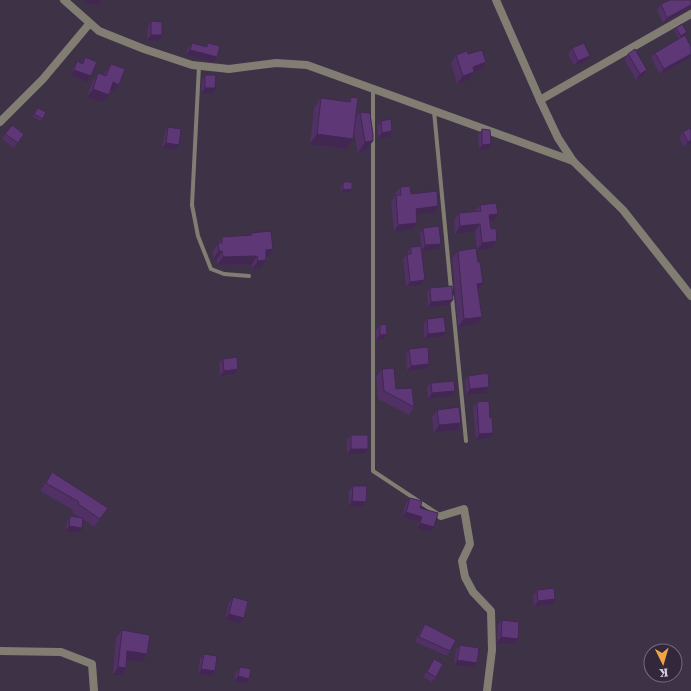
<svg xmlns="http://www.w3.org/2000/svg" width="691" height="691" viewBox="0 0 691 691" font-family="'Roboto Serif',serif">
<rect width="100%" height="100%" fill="#3e3246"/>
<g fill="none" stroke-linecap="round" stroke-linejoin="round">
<path stroke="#817d73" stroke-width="4" d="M199,66L192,205L198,236L211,269L224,274L249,276
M373,90V471L441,516
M434,111L451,290
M452,297L466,441"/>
<path stroke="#817d73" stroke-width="8" d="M64,0L99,31L144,49L192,65L229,69L276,63L307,65L573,161
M540,100L691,14
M0,122L43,79L90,23
M441,516L464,509L470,544L462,561L465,577L473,592L491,611L492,650L487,691
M0,651L61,652L92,664L94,691"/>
<path stroke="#817d73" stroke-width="8" d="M496,0L540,100L558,138L573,161L623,210L691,296"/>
</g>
<path fill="#513065" d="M691,0V9H688L663,23L657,10L661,4Z
M151,21L158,41L147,40L148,27Z
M676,28L687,32L685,35L690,58L660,74L651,58L655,53L679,39L674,30Z
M192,43L205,46L208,43L213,62L186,55L188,48Z
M572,48L586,61L574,66L568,54Z
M468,54L481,70L474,72L469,80L457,84L451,63L456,55Z
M628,54L644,75L636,80L624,59Z
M85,57L91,76L87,82L70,75L77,61L81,63Z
M111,64L119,85L114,92L110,91L109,95L103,102L87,97L93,81L98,73L104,75L105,72Z
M205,75L212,94L201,93L202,80Z
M351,97L356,117L360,112L373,141L365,151L358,153L354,132L353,139L346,149L310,144L314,108L321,98L348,101Z
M38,108L43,119L41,121L32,117Z
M381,121L392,131L389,137L378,138L377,126Z
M168,127L175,150L162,148L165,133Z
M482,129L487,150H479L478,135Z
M691,131V144L684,147L679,138L683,132Z
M5,134H24L14,148L2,139Z
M343,182L352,189L350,192L341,193V185Z
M400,187L411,194L434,213L416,214L413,229L394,232L391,202L395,195V194Z
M480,205L493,221L490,222L491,229L497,241L492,248L477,250L475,231L455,234L454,220L459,213L475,211Z
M423,228L437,249L422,251L425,280L421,285L406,287L403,259L407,254V253L411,247L421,246L420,233Z
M251,233L273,249L267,257H266L261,268L252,269V264L217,265V259H213V251L222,237L249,236Z
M458,251L478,290L482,317L477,324L458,327L452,258Z
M430,288L449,305L428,307L427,293Z
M427,319L442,337L424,339V324Z
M380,325L387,334L384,339L376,340V330Z
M409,349L426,369L407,371L406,355Z
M223,359L234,374L220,376L219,364Z
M382,369L396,389L414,407L409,415L378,399L376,377Z
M468,376L485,393L466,395L465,381Z
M431,383L451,396L428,399L427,388Z
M477,402L490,418L489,438L476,440L473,407Z
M437,410L461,423L456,430L434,433L432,417Z
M351,435L364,454H347V440Z
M52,472L108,508L94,527L83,519L78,533L65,531L67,522L70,516L81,518L72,512L73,510L40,491Z
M353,486L362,507L349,506V491Z
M410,498L420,508L434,527L430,532L417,528L419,522L402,517L406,503Z
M537,590L552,604L534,607L533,595Z
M233,597L244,618L240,623L225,619L229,603Z
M502,620L514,644L497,643L498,625Z
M425,624L450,651L447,656L415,642L421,629Z
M122,630L142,662L127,659L126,668L121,675H113L116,638Z
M460,645L477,663L473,668L454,665L456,650Z
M204,654L211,676L198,674L200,659Z
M434,659L436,677L432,682L423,677Z
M240,667L249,679L245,684L234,682L236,672Z"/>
<path fill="#422753" d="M86,0H101L98,5L84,3Z
M691,5V9H688L663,23L667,18Z
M687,32L685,35L679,39L681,36Z
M151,35H162L158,41L147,40Z
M190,50L217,57L213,62L186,55Z
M691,54L690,58L660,74L664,69Z
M590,56L586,61L574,66L578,61Z
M486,62L481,70L474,72L469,80L457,84L463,76L473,67Z
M74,70L91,76L87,82L70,75Z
M647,70L644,75L636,80L640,74Z
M113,82L119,85L114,92L108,90Z
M205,88H215L212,94L201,93Z
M93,89L109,95L103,102L87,97Z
M392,131L389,137L378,138L382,133Z
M317,134L353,139L346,149L310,144Z
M691,140V144L684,147L688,142Z
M373,141L365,151L358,153L365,142Z
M166,143L179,145L175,150L162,148Z
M491,144L487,150H479L482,145Z
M352,189L350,192L341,193L343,190Z
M438,206L434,213L411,215L416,209Z
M498,214L493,221L484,223L489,215Z
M417,223L413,229L394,232L398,225Z
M480,224L475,231L455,234L460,226Z
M497,241L492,248L477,250L482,243Z
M441,244L437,249L422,251L425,245Z
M273,249L267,257L260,258L266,250Z
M219,251H222L217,259H213Z
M257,256L252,264L217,265L223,257Z
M266,260L261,268L252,269L258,261Z
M425,280L421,285L406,287L410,282Z
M483,283L478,290L477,284Z
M453,300L449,305L428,307L431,302Z
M482,317L477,324L458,327L464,319Z
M446,332L442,337L424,339L428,334Z
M387,334L384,339L376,340L380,335Z
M429,364L426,369L407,371L411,366Z
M238,369L234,374L220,376L224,371Z
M489,387L485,393L466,395L470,389Z
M455,391L451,396L428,399L432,393Z
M461,423L456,430L434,433L439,425Z
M493,433L489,438L476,440L479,434Z
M351,449H368L364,454H347Z
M352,501L366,502L362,507L349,506Z
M406,512L422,517L419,522L402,517Z
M420,523L434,527L430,532L417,528Z
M69,526L82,528L78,533L65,531Z
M555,599L552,604L534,607L538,601Z
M229,614L244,618L240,623L225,619Z
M501,637L518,639L514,644L497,643Z
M127,651L147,654L142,662L122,659Z
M457,660L477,663L473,668L454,665Z
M118,667L126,668L121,675H113Z
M201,669L215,671L211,676L198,674Z
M238,676L249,679L245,684L234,682Z"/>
<path fill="#5e3876" stroke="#422753" d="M670,0H691V5L667,18L661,4Z
M151,21L162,22V35H151Z
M682,24L687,32L681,36L676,28Z
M685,35L691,47V54L664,69L655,53Z
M192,43L207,47L208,43L220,46L217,57L190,50Z
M584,43L590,56L578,61L572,48Z
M635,49L647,70L640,74L628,54Z
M482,50L486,62L473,67L474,72L463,76L456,55L467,51L468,54Z
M85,57L97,62L91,76L74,70L77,61L83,64Z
M111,64L125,69L119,85L113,82L109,95L93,89L98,73L106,76Z
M205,75H216L215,88H205Z
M351,97L358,98L353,139L317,134L321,98L350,102Z
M38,108L46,112L43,119L34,114Z
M360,112L370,113L373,135V141L365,142Z
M391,119L392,131L382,133L381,121Z
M12,125L24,134L18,143L5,134Z
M168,127L181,129L179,145L166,143Z
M690,128L691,131V140L688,142L683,132Z
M482,129L490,130L491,144L482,145Z
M343,182H352V189L343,190Z
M410,186L411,194L437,191L438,206L416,209L417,223L398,225L396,195H401L400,187Z
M496,203L498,214L489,215L491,229L496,228L497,241L482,243L480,224L460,226L459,213L481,211L480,205Z
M439,226L441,244L425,245L423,228Z
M271,231L273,249L266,250V260L258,261L257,256L223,257L222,251H219L218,243H222V237L252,235L251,233Z
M421,246L425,280L410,282L407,254H411V247Z
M476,248L478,262H480L483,283L477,284L482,317L464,319L458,251Z
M452,286L453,300L431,302L430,288Z
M444,317L446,332L428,334L427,319Z
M386,324L387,334L380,335V325Z
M428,347L429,364L411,366L409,349Z
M237,357L238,369L224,371L223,359Z
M394,368L396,389L412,388L414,407L384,391L382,369Z
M488,373L489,387L470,389L468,376Z
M454,381L455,391L432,393L431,383Z
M489,401L490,418L492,417L493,433L479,434L477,402Z
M459,407L461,423L439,425L437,410Z
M351,435H368V449H351Z
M52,472L108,508L100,519L78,504L79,502L46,483Z
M353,486H367L366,502L352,501Z
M410,498L422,501L420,508L438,513L434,527L420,523L422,517L406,512Z
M70,516L83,518L82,528L69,526Z
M554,588L555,599L538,601L537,590Z
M233,597L248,601L244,618L229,614Z
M502,620L519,622L518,639L501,637Z
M425,624L456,640L450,651L419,637Z
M122,630L150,635L147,654L127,651L126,668L118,667Z
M460,645L479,648L477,663L457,660Z
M204,654L217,656L215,671L201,669Z
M434,659L443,664L436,677L427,672Z
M240,667L251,669L249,679L238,676Z"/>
<g transform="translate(663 663) rotate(175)"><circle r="19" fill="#33283b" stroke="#756b7c"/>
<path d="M0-3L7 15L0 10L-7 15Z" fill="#f4a344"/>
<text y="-6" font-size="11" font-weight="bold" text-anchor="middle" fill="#d7d0dd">K</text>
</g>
</svg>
